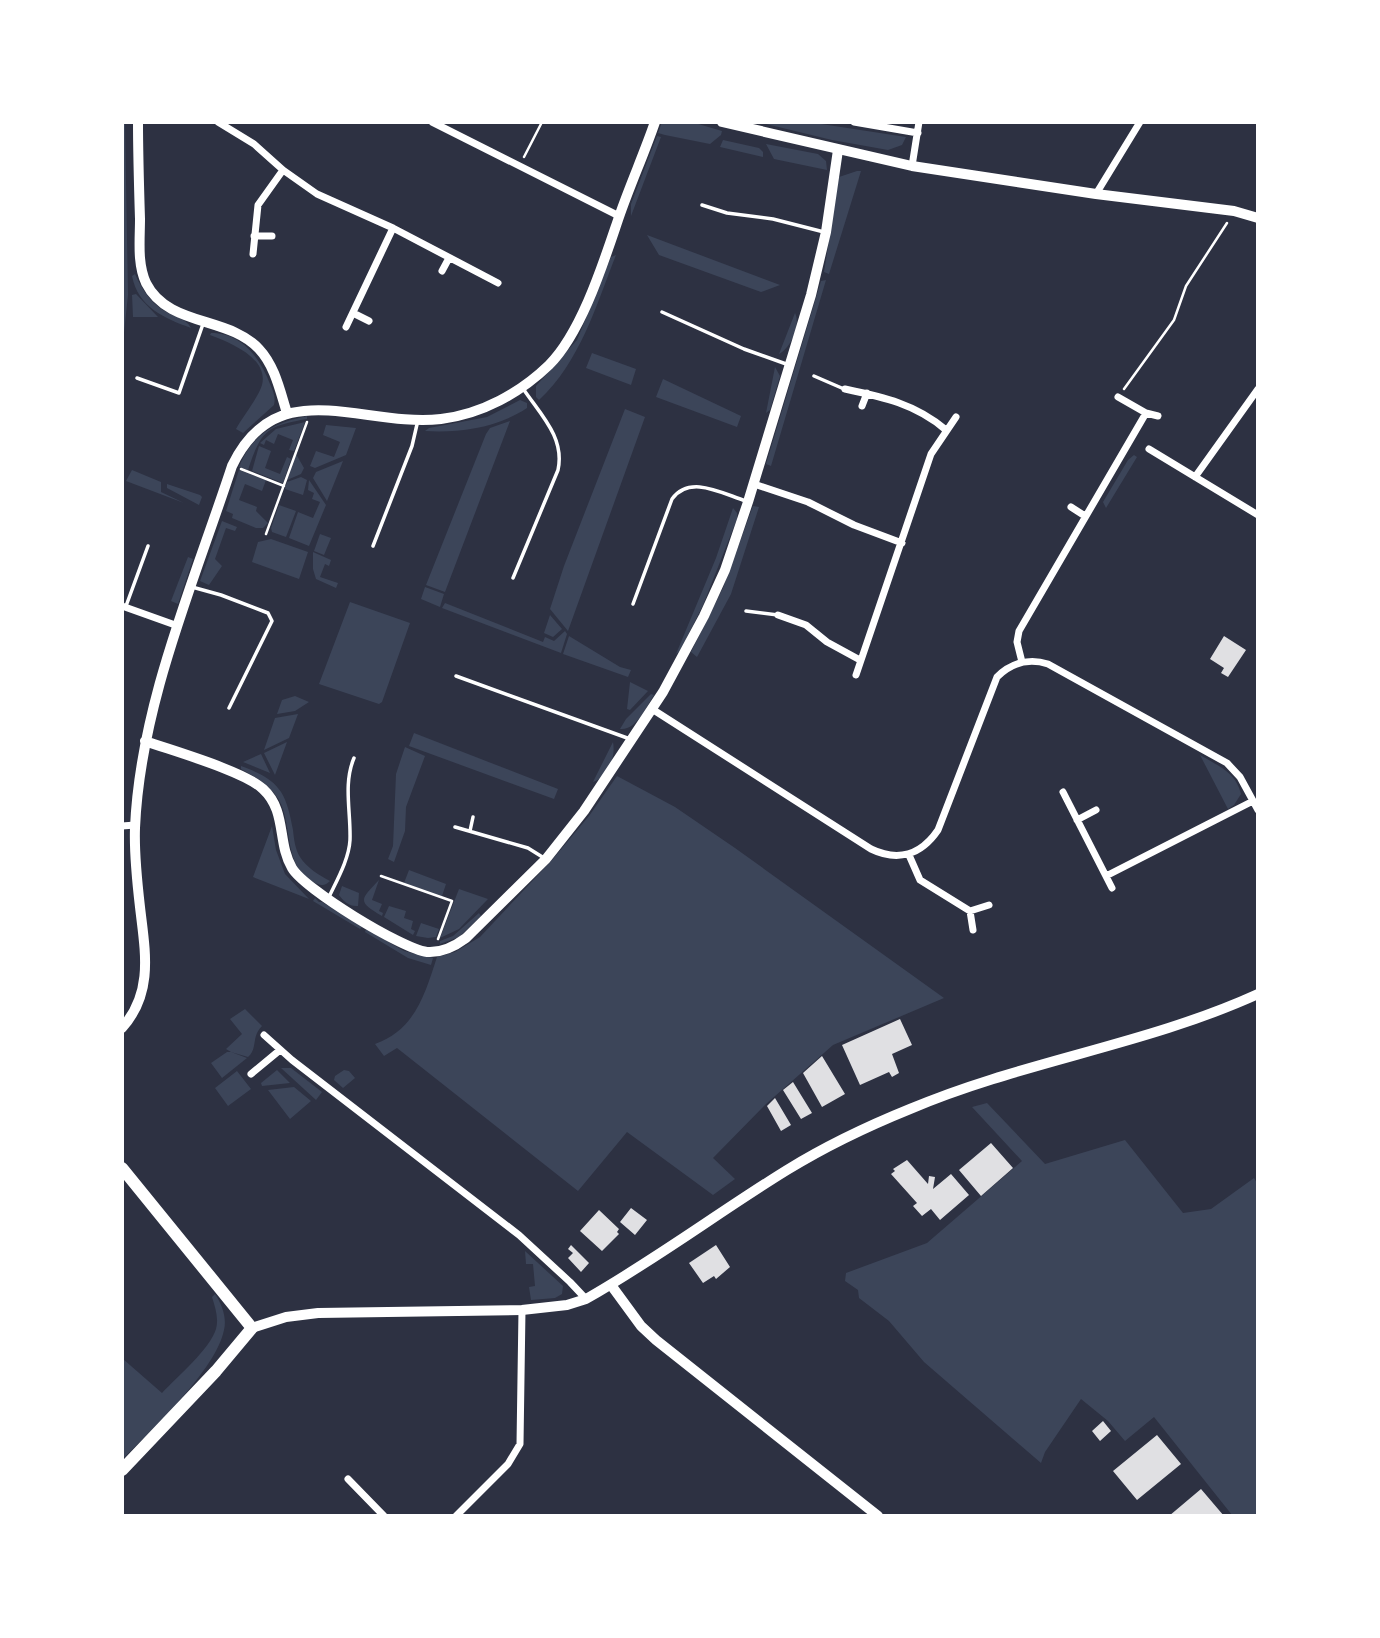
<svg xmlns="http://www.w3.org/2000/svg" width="1380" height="1638" viewBox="0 0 1380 1638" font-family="Manrope,sans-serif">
<rect width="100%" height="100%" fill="#2d3142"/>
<path fill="#3c4559" d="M662,122L695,123L722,131L721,135L710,144L665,135L658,133Z
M125,123L128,295L123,342L122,123Z
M762,123H815L906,137L902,145L888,150L832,140Z
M657,136L661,137L631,216V204Z
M723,140L759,148L763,152V157L720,147Z
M766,144L818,154L826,161L827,170L774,159Z
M857,171H861L829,274L824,272L839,177Z
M647,235L780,285L761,292L659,255Z
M616,255C596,306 580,362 539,400L536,397V386L577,340L611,257Z
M135,274C142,289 149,301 163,310C172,316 186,318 191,328C164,318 138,307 132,276Z
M826,280L771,466L766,464L821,281Z
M136,294L158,317H133L132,295Z
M795,313C801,325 791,348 779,354Z
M211,333C242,333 260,358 270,384C273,391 276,397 274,405L243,433L236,429C243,416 258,398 262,385C269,358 229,342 210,335Z
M592,353L636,369L631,385L586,368Z
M775,367L780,376L770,410L766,413Z
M663,379L741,416L737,427L656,397Z
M520,400L527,403V408C497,428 459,433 425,431L429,428L487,417Z
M625,409L645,417L568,631L550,609L564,566Z
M307,416V419C266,426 261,431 248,470L239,467C253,433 274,423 307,416Z
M510,421L445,592L426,585L486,434L490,428Z
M305,422L294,451L289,450L293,440L278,434L274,444L266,440L264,445L260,443L276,429Z
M326,425L356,428L346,455L315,468L310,466L316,451L334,457L340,442L323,435Z
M259,446L271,451L265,468L280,474L287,457L291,459L283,483L252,471Z
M296,454L304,468L301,474L287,480Z
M1134,455L1137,457L1106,508L1103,502L1128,460Z
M343,461L327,501L313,478L316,472Z
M132,470L161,482V492L184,503L126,481Z
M239,470L266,480L262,491L245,484L239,500L257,507L256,511L268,523L263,528H256L232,518L233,514L226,511Z
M301,477L307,480L303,495L285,489L287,482Z
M309,480L326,505L309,546L289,538L298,512L313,518L320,502L312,499L314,493L308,490Z
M167,484L200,495L202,497L199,505L167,488Z
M279,505L296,511L286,537L272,532L271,528Z
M753,506L759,507L731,594L697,657L691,652L723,588Z
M733,508L737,513V519L703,605L680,651L676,654L716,558Z
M222,521L237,527L235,531L226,528L215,559L222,566L209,585L200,581Z
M320,534L331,538L324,555L314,551Z
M271,539L308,552L299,579L252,562L258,542Z
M313,552L331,560L329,566L325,564L320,577L338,583L336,588L316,579L313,569Z
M188,557L193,559L178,604L171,601Z
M425,587L444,594L440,607L421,599Z
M350,602L410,623L382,702L379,704L319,684Z
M445,603L543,642L545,637L554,641L565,631L567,634L561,653L442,608Z
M550,615L562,629L553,637L544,633Z
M569,636L620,667L631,670L628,677L563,654Z
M630,682L648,691L630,710L627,709Z
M651,694L654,695C646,707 636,731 620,729L626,719Z
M295,696L309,702L295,711L277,714L282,700Z
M298,714L289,738L264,750L275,718Z
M414,733L558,789L554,799L409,746Z
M287,742L275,775L264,753Z
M613,742C616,757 608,777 593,782Z
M405,747L425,756L406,807L405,831L394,862L388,859L393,846L396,774Z
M261,754L270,773L243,762Z
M1200,755C1218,766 1236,772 1241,794L1234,805L1228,809Z
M241,766C279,780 286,791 293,830C294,839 295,849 300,857C307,868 319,875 330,881C325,886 322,886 315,883C283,869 293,825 279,800C269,784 257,778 241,769Z
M617,776L675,807L735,848L944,998L833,1045L766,1104L713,1158L735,1179L713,1195L627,1132L578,1191L397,1048L384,1056L375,1044C415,1030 425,994 437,957L455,952L480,937L552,860L589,816Z
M272,826L276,850L285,874L309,899L253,877Z
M409,870L446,884L442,896L404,883Z
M379,880L372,900L382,904L379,911L383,913L382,916C357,901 360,900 379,880Z
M342,886L359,893L358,906C350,907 343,901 339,895Z
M459,889L488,899L459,929L440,938Z
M315,898L319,902H322L362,927L360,929L313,901Z
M389,906L406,911L404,918L413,921L411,929L415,931L413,935L384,917Z
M479,913L481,916L459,937L440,944V941L453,936Z
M421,923L439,929L436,937L428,938L416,936Z
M366,929L404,951L433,958L431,965L408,958L365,932Z
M245,1009L262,1026C251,1037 258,1048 248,1057L231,1052L247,1058L222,1078L211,1063L227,1052H231L226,1049L242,1034L230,1019Z
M281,1068H291L322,1092L316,1100Z
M277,1070L290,1083L262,1086L261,1083Z
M344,1070L349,1071L355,1078L343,1088L334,1080L335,1076Z
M237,1071L251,1089L228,1106L215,1088Z
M294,1087L311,1101L290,1119L268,1090Z
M987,1103L1045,1164L1125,1140L1183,1213L1211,1209L1254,1178L1257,1183V1515H1232L1154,1417L1125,1441L1108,1421L1081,1399L1045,1452L1041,1463L924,1362L889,1321L859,1298L858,1290L845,1281L846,1273L927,1243L1022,1161L972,1107Z
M525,1251L563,1286L562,1294L555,1298L531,1300L529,1287L535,1286L533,1264H526Z
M215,1294C222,1304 227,1318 224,1330C216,1370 152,1429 123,1459V1359L162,1393C177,1377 210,1349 216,1329C219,1318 215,1307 212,1297Z"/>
<path fill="#e0e0e3" d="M1224,636L1246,650L1228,677L1221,673L1224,668L1210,659Z
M900,1019L912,1045L892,1054L899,1073L892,1077L889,1072L860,1085L842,1045Z
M822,1056L845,1094L822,1107L803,1073Z
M793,1082L812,1113L801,1119L783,1090Z
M775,1098L791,1125L781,1131L767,1106Z
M991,1143L1013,1168L981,1196L959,1170Z
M907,1160L928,1184L929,1176L935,1177L933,1189L951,1174L969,1195L940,1220L931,1209L922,1216L913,1206L917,1203L891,1174L895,1171L893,1169Z
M631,1208L647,1220L635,1235L620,1222Z
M599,1210L619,1229L617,1232L619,1234L602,1251L580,1231Z
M571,1245L589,1263L581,1272L568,1258L573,1253L568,1249Z
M716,1245L730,1267L716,1279L714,1276L703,1283L689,1263Z
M1103,1421L1111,1431L1100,1441L1092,1431Z
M1157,1435L1181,1464L1137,1500L1113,1471Z
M1201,1489L1224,1516H1169Z"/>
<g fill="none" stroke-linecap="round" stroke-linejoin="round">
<path stroke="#fff" stroke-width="2.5" d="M524,157L542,122
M1124,389L1174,320L1186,286L1227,223
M241,469L284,486
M266,534L307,422
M381,876L452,901L438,939"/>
<path stroke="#fff" stroke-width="3.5" d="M702,205L727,213L773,219L824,232
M662,312L744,349L789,365
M814,376L844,389
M137,378L179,393L203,324
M373,546L412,446L418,420
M513,578L558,470C565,438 541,415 524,390
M192,587L221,595L268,613L272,621L229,708
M633,604L672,499C690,474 723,494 746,501
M126,606L148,546
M746,611L778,615
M456,676L630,739
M455,827L528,848L544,858
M470,831L473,817
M329,897C337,880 349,859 350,840C351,812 343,784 354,758"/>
<path stroke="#fff" stroke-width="7" d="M218,122L254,144L283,170L317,194L393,228L498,283
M432,122L619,216
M854,122L918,133
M912,166L919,122
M1096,194L1140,122
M254,236H272
M253,254L258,205L283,170
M442,271L449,258
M353,313L369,321
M346,327L393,228
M845,389C883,397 916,404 946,430
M1118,397L1146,413L1158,416
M862,406L867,393
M1149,449L1258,515
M1195,477L1258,389
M754,484L808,502L854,525L902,543
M1071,507L1085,516
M122,606L178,626
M778,615L806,625L827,642L860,660
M1022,662L1017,642L1019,631L1146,413
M856,675L931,454L956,417
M652,709L871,849C898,862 921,855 938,830L997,677C1011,663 1029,658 1048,664L1227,763L1240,777L1258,810
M1063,792L1112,888
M1077,820L1096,810
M122,826L135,825
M909,855L920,880L970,911
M1106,876L1253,801
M973,930L970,911L989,905
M264,1035L292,1060L519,1235L570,1282L586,1299
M251,1074L280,1050
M348,1479L384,1516
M456,1516L508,1464L520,1444L522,1310"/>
<path stroke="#fff" stroke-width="10" d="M138,122C138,155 139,187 140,219C140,240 137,263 146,283C168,327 229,316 259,349C275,366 280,391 287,413
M145,741C173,751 244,771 263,789C287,811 277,843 292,868C304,889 402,949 427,952C441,953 454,947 466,938L546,859L584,811L663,692L704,616L725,570L748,502L811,295L826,232L838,150
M122,1028C154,992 145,951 140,907C137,881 134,855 135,828C140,706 194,582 232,466C277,371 363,428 441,419C482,414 520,393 549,365C582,332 604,261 619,217C630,185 644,154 655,122
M611,1285L641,1326L656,1340L878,1516"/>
<path stroke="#fff" stroke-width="10" d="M722,122L912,166L1096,194L1234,211L1258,218
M252,1328L286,1317L318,1313L522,1310L567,1305L586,1299C655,1260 719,1212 787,1170C826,1146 868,1126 910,1109C1023,1061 1146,1045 1258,994"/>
<path stroke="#fff" stroke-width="12" d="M122,1168L252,1328L216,1371L122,1470"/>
</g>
<rect width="1380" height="1638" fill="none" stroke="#ffffff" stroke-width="248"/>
</svg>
